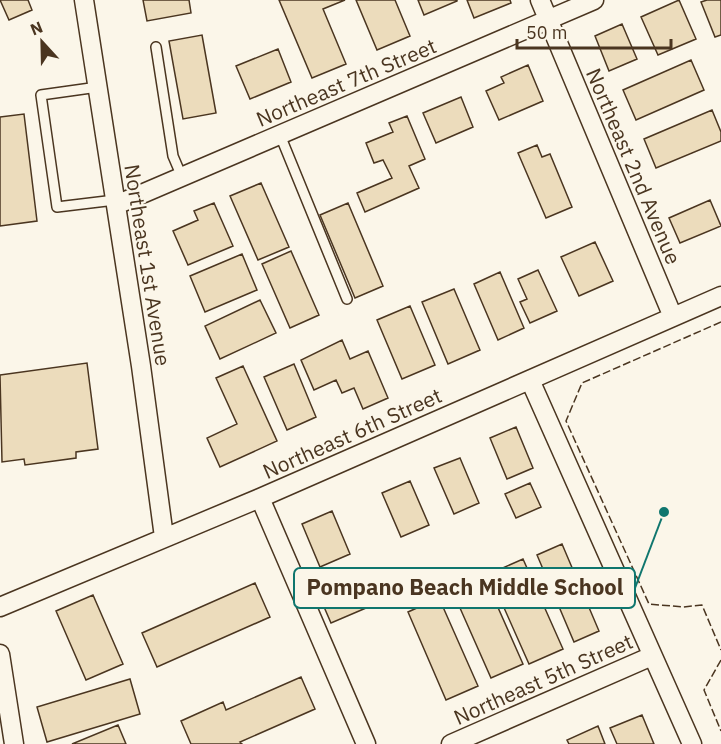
<svg xmlns="http://www.w3.org/2000/svg" width="721" height="744" viewBox="0 0 721 744" font-family="'IBM Plex Sans',sans-serif">
<rect width="100%" height="100%" fill="#fbf6e9"/>
<path fill="#ecdcbc" stroke="#4a3520" stroke-width="1.5" d="M0,0H28L32,10L9,20Z
M143,0H189L191,13L147,21Z
M279,0H345L323,9L346,64L312,78Z
M356,0H395L410,36L377,50Z
M418,0H457V1L424,15Z
M467,0H510L511,3L474,18Z
M679,0L696,39L658,55L641,17Z
M707,0H721V35L715,37L701,2Z
M622,24L637,59L609,71L595,36Z
M202,35L216,113L183,119L169,41Z
M278,49L291,82L250,99L236,66Z
M691,60L704,90L636,120L623,90Z
M528,65L543,101L499,120L486,91L504,83L501,77Z
M461,97L473,127L436,143L423,113Z
M712,110L721,132V141L656,168L644,139Z
M24,114L37,221L0,226V117Z
M407,116L425,159L409,166L419,188L365,212L357,193L392,178L383,160L374,163L366,143L393,132L389,123Z
M537,145L542,157L550,154L572,207L546,218L518,153Z
M261,183L289,247L258,260L230,196Z
M710,200L721,226L680,243L669,218Z
M214,203L233,246L188,265L173,231L198,220L194,211Z
M348,203L383,286L355,298L320,215Z
M595,242L613,281L579,296L561,257Z
M291,251L319,315L290,328L262,264Z
M242,254L257,290L205,312L190,276Z
M538,270L557,311L530,323L520,302L527,299L518,279Z
M500,272L524,328L498,340L474,284Z
M454,289L480,350L448,364L422,302Z
M260,300L276,333L220,359L205,326Z
M410,306L435,365L402,379L377,320Z
M342,340L350,359L368,351L388,398L363,409L354,388L342,393L336,380L314,390L301,360Z
M87,363L98,449L76,452V458L25,465L24,459L2,462L0,375Z
M294,364L316,417L287,430L264,377Z
M243,366L277,441L220,467L207,438L237,424L216,378Z
M516,427L533,468L507,479L490,438Z
M460,458L479,503L454,514L434,468Z
M410,481L429,525L401,537L382,493Z
M530,483L541,507L516,518L505,494Z
M332,511L350,554L320,567L302,524Z
M562,544L599,631L574,642L537,555Z
M523,559L563,649L529,664L489,574Z
M377,576L387,599L331,623L321,600Z
M484,576L523,664L491,678L452,590Z
M255,583L270,617L157,667L142,633Z
M93,595L123,664L86,680L56,611Z
M439,598L478,686L446,700L408,612Z
M301,677L315,709L240,742L242,744H191L181,721L223,702L226,710Z
M130,679L140,714L47,742L37,707Z
M642,715L654,744H617L610,728Z
M118,725L126,744H72Z
M598,726L605,744H569L567,740Z"/>
<g fill="none" stroke-linecap="round" stroke-linejoin="round">
<g stroke="#4a3520" stroke-width="12">
<path id="lane" d="M156,47L173,156L182,177
M98,87L41,95L57,207L115,200
M280,135L347,299"/>
</g>
<g stroke="#4a3520" stroke-width="21">
<path id="street" d="M84,0L141,366L164,537
M540,0L673,317
M116,205L594,0
M530,380L692,744
M260,498L366,744
M0,607L260,498L721,296
M0,654L14,744
M451,744L652,656"/>
</g>
<use href="#lane" stroke="#fbf6e9" stroke-width="9"/>
<use href="#street" stroke="#fbf6e9" stroke-width="18"/>
<path stroke="#4a3520" stroke-width="1.5" stroke-dasharray="8 3" stroke-linecap="butt" d="M721,322L582,383L566,421L649,604L683,607L702,605L721,650
M721,660L704,690L721,731"/>
</g>
<g text-anchor="middle" dominant-baseline="central" stroke-width="4.5" stroke-linejoin="round" paint-order="stroke">
<g font-size="21" fill="#4a3520" stroke="#fbf6e9">
<text transform="translate(346 82) rotate(-23)">Northeast 7th Street</text>
<text transform="translate(634 166) rotate(67)">Northeast 2nd Avenue</text>
<text transform="translate(148 265) rotate(81)">Northeast 1st Avenue</text>
<text transform="translate(352 433) rotate(-24)">Northeast 6th Street</text>
<text transform="translate(543 679) rotate(-24)">Northeast 5th Street</text>
</g>
</g>
<path fill="none" stroke="#0f766e" stroke-width="2" d="M664 512L635 588"/>
<circle fill="#0f766e" stroke="#fbf6e9" stroke-width="2" cx="664" cy="512" r="6"/>
<rect fill="#fbf6e9" stroke="#0f766e" stroke-width="2" x="294" y="568" width="341" height="40" rx="6"/>
<g font-size="22" text-anchor="middle" font-weight="bold" fill="#4a3520">
<text x="465" y="595">Pompano Beach Middle School</text>
</g>
<g transform="translate(42 42) rotate(338)" stroke="#fbf6e9" stroke-width="4.5" paint-order="stroke">
<path d="M0-4.5L10 22L0 15L-10 22Z" fill="#4a3520"/>
<text y="-9" font-size="16" font-weight="bold" text-anchor="middle" fill="#4a3520">N</text>
</g>
<path d="M517 39v9h154v-9" fill="none" stroke="#4a3520" stroke-width="3"/>
<text x="526" y="39" font-size="18" fill="#4a3520" stroke="#fbf6e9" stroke-width="4.5" paint-order="stroke">50 m</text>
</svg>
